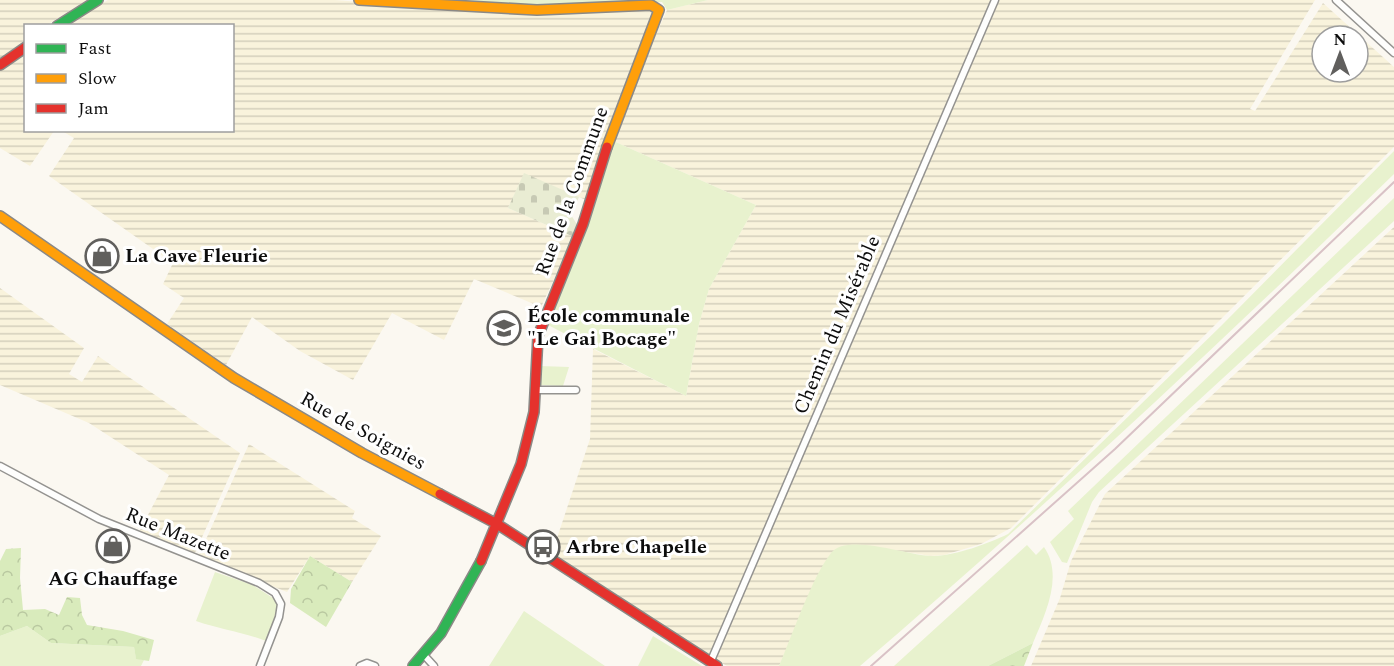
<svg xmlns="http://www.w3.org/2000/svg" width="1394" height="666" viewBox="0 0 1394 666" font-family="Spectral,serif">
<defs>
<pattern id="farmland-rules" width="6" height="5" patternUnits="userSpaceOnUse" patternTransform="scale(1.5)"><rect width="6" height="5" fill="#f9f3dc"/><path d="M0 2.5h6" fill="none" stroke="#d4cfbc"/></pattern>
<pattern id="forest-crowns" width="20" height="18" patternUnits="userSpaceOnUse" patternTransform="scale(1.5)"><rect width="20" height="18" fill="#d9ebbc"/><path d="M2 6a3 3 0 1 1 6 0M12 15a3 3 0 1 1 6 0" fill="none" stroke="#b9c8a0"/></pattern>
<pattern id="cemetery-stones" width="16" height="16" patternUnits="userSpaceOnUse" patternTransform="scale(1.5)"><rect width="16" height="16" fill="#e9ecd3"/><path d="M2 7V4a2 2 0 0 1 4 0v3zM10 15v-3a2 2 0 0 1 4 0v3z" fill="#c7c9b4"/></pattern>
</defs>
<rect width="100%" height="100%" fill="#fbf8f1"/>
<path fill="url(#farmland-rules)" fill-rule="evenodd" d="M0,0H87L47,25L26,26L25,41L0,59Z
M108,0H335L476,11L640,8L653,10L654,15L605,138L586,200L524,174L508,208L574,237L541,307L474,279L444,340L392,313L353,380L300,351L252,317L226,365L167,324L184,298L163,284L173,263L49,176L74,138L62,131L232,130V26L65,25Z
M708,0H1315L1250,109L1255,111L1323,3L1394,67V147L1011,528L981,544L944,555L931,556L860,545L818,577L779,666H727L716,660L771,523L711,658L552,553L590,439L593,349L686,396L699,324L709,289L756,205L609,139L667,10ZM1322,36H1358V72H1322Z
M25,53L26,130L54,131L30,166L0,148V71Z
M1394,227V666H1031L1060,598L1071,561L1105,494Z
M0,288L84,348L69,374L82,382L98,356L240,453L194,555L139,532L169,475L89,423L0,385Z
M249,444L355,511L352,518L381,536L352,582L310,556L287,592L198,557Z"/>
<path fill="#e8f2ce" d="M392,0H708L667,10L662,2L583,7Z
M609,139L756,205L709,289L699,324L686,396L548,325L564,269Z
M1394,151V174C1221,343 1044,508 860,666H779C792,636 812,577 831,553C848,532 910,557 934,556C957,555 987,544 1008,534L1222,325Z
M1394,198V221L1099,492L1092,502L1067,563L1062,562L1050,542L1074,519L1068,511Z
M540,366L569,367L563,386L540,385Z
M1027,545L1036,555L1044,547C1064,576 1045,614 1033,643L988,666H894Z
M215,572L253,585L276,600L278,607L266,641C243,632 219,629 196,621Z
M524,611L605,666H489Z
M27,626L51,643L134,647L136,658L144,660L141,666H0V636Z
M653,636L702,666H638Z"/>
<path fill="url(#forest-crowns)" d="M21,548L20,578L23,610L45,609L59,615L67,597L80,598L82,615L87,625L123,631L154,640L149,661L136,659L134,647L51,643L27,626L0,636V561L6,549Z
M310,556L352,582L326,627L290,603L291,589Z
M1033,643L1024,666H988Z"/>
<path fill="url(#cemetery-stones)" d="M524,173L579,197L571,215L578,226L574,237L508,208Z"/>
<g fill="none" stroke-linecap="round" stroke-linejoin="round">
<g stroke="#949390" stroke-width="9">
<path id="street" d="M1336,0L1394,53
M535,390H576
M0,466L99,519L259,583L275,593L281,604L279,617L260,666
M423,654L434,666
M710,663L995,0
M360,666L367,663L375,666"/>
</g>
<g stroke="#8b8986" stroke-width="12">
<path id="fast" d="M57,26L98,0
M413,666L441,633L481,561"/>
</g>
<g stroke="#8b8986" stroke-width="12">
<path id="slow" d="M359,0L537,10L651,5L659,10L607,147
M0,216L234,378L362,453L440,494"/>
</g>
<g stroke="#8b8986" stroke-width="12">
<path id="jam" d="M0,65L26,47
M440,494L497,524L717,666
M481,561L521,464L534,412L538,336L583,224L607,147"/>
</g>
<use href="#street" stroke="#fefefd" stroke-width="6"/>
<use href="#fast" stroke="#30b455" stroke-width="9"/>
<use href="#slow" stroke="#ff9f0a" stroke-width="9"/>
<use href="#jam" stroke="#e5322d" stroke-width="9"/>
<path stroke="#d9c2c6" stroke-width="2" d="M871,666L1115,449L1394,182"/>
</g>
<defs>
<g id="shop-ring" transform="scale(1.725)"><circle r="9.5" fill="#fff" stroke="#605f5d" stroke-width="1.5"/><path d="M-5-2.5h2.3a2.7 3.5 0 0 1 5.4 0H5L5.5 6h-11ZM-1.5-2.5h3a1.5 2.3 0 0 0-3 0Z" fill="#605f5d"/></g>
<g id="school-ring" transform="scale(1.725)"><circle r="9.5" fill="#fff" stroke="#605f5d" stroke-width="1.5"/><path d="M0-5L7-2L0 1L-7-2ZM-4 1L0 2.5L4 1V4Q0 6-4 4Z" fill="#605f5d"/></g>
<g id="bus-ring" transform="scale(1.725)"><circle r="9.5" fill="#fff" stroke="#605f5d" stroke-width="1.5"/><path d="M-5-6H5V4H4V6H2V4H-2V6H-4V4H-5ZM-3.5-4V0h7V-4ZM-3.5 1.2v1.5H-2V1.2ZM2 1.2v1.5H3.5V1.2Z" fill="#605f5d"/></g>
</defs>
<g fill-rule="evenodd">
<use href="#shop-ring" x="102" y="256"/>
<use href="#school-ring" x="504" y="328"/>
<use href="#shop-ring" x="113" y="546"/>
<use href="#bus-ring" x="543" y="547"/>
</g>
<g text-anchor="middle" dominant-baseline="central" stroke-width="6" stroke-linejoin="round" paint-order="stroke">
<g font-size="20" fill="#0d0d0d" stroke="#fff">
<text transform="translate(572 191) rotate(-70)">Rue de la Commune</text>
<text transform="translate(837 325) rotate(-67)">Chemin du Misérable</text>
<text transform="translate(363 431) rotate(29)">Rue de Soignies</text>
<text transform="translate(178 534) rotate(22)">Rue Mazette</text>
</g>
<g font-size="20" font-weight="bold" fill="#0d0d0d" stroke="#fff" text-anchor="start">
<text x="125" y="256">La Cave Fleurie</text>
<text x="527" y="316">École communale<tspan x="527" dy="23">"Le Gai Bocage"</tspan></text>
<text x="566" y="547">Arbre Chapelle</text>
<text x="113" y="579" text-anchor="middle">AG Chauffage</text>
</g>
</g>
<rect x="24" y="24" width="210" height="108" fill="#ffffff" stroke="#9e9e9e" stroke-width="1.5"/>
<rect x="36" y="44" width="30" height="9" fill="#30b455" stroke="#9e9e9e" stroke-width="1.5"/>
<text x="78" y="54" font-size="18" fill="#0d0d0d">Fast</text>
<rect x="36" y="74" width="30" height="9" fill="#ff9f0a" stroke="#9e9e9e" stroke-width="1.5"/>
<text x="78" y="84" font-size="18" fill="#0d0d0d">Slow</text>
<rect x="36" y="104" width="30" height="9" fill="#e5322d" stroke="#9e9e9e" stroke-width="1.5"/>
<text x="78" y="114" font-size="18" fill="#0d0d0d">Jam</text>
<g transform="translate(1340 54)"><circle r="28" fill="#ffffff" stroke="#9e9e9e" stroke-width="1.5"/>
<path d="M0-4.5L10 22L0 15L-10 22Z" fill="#605f5d"/>
<text y="-9" font-size="16" font-weight="bold" text-anchor="middle" fill="#0d0d0d">N</text>
</g>
</svg>
